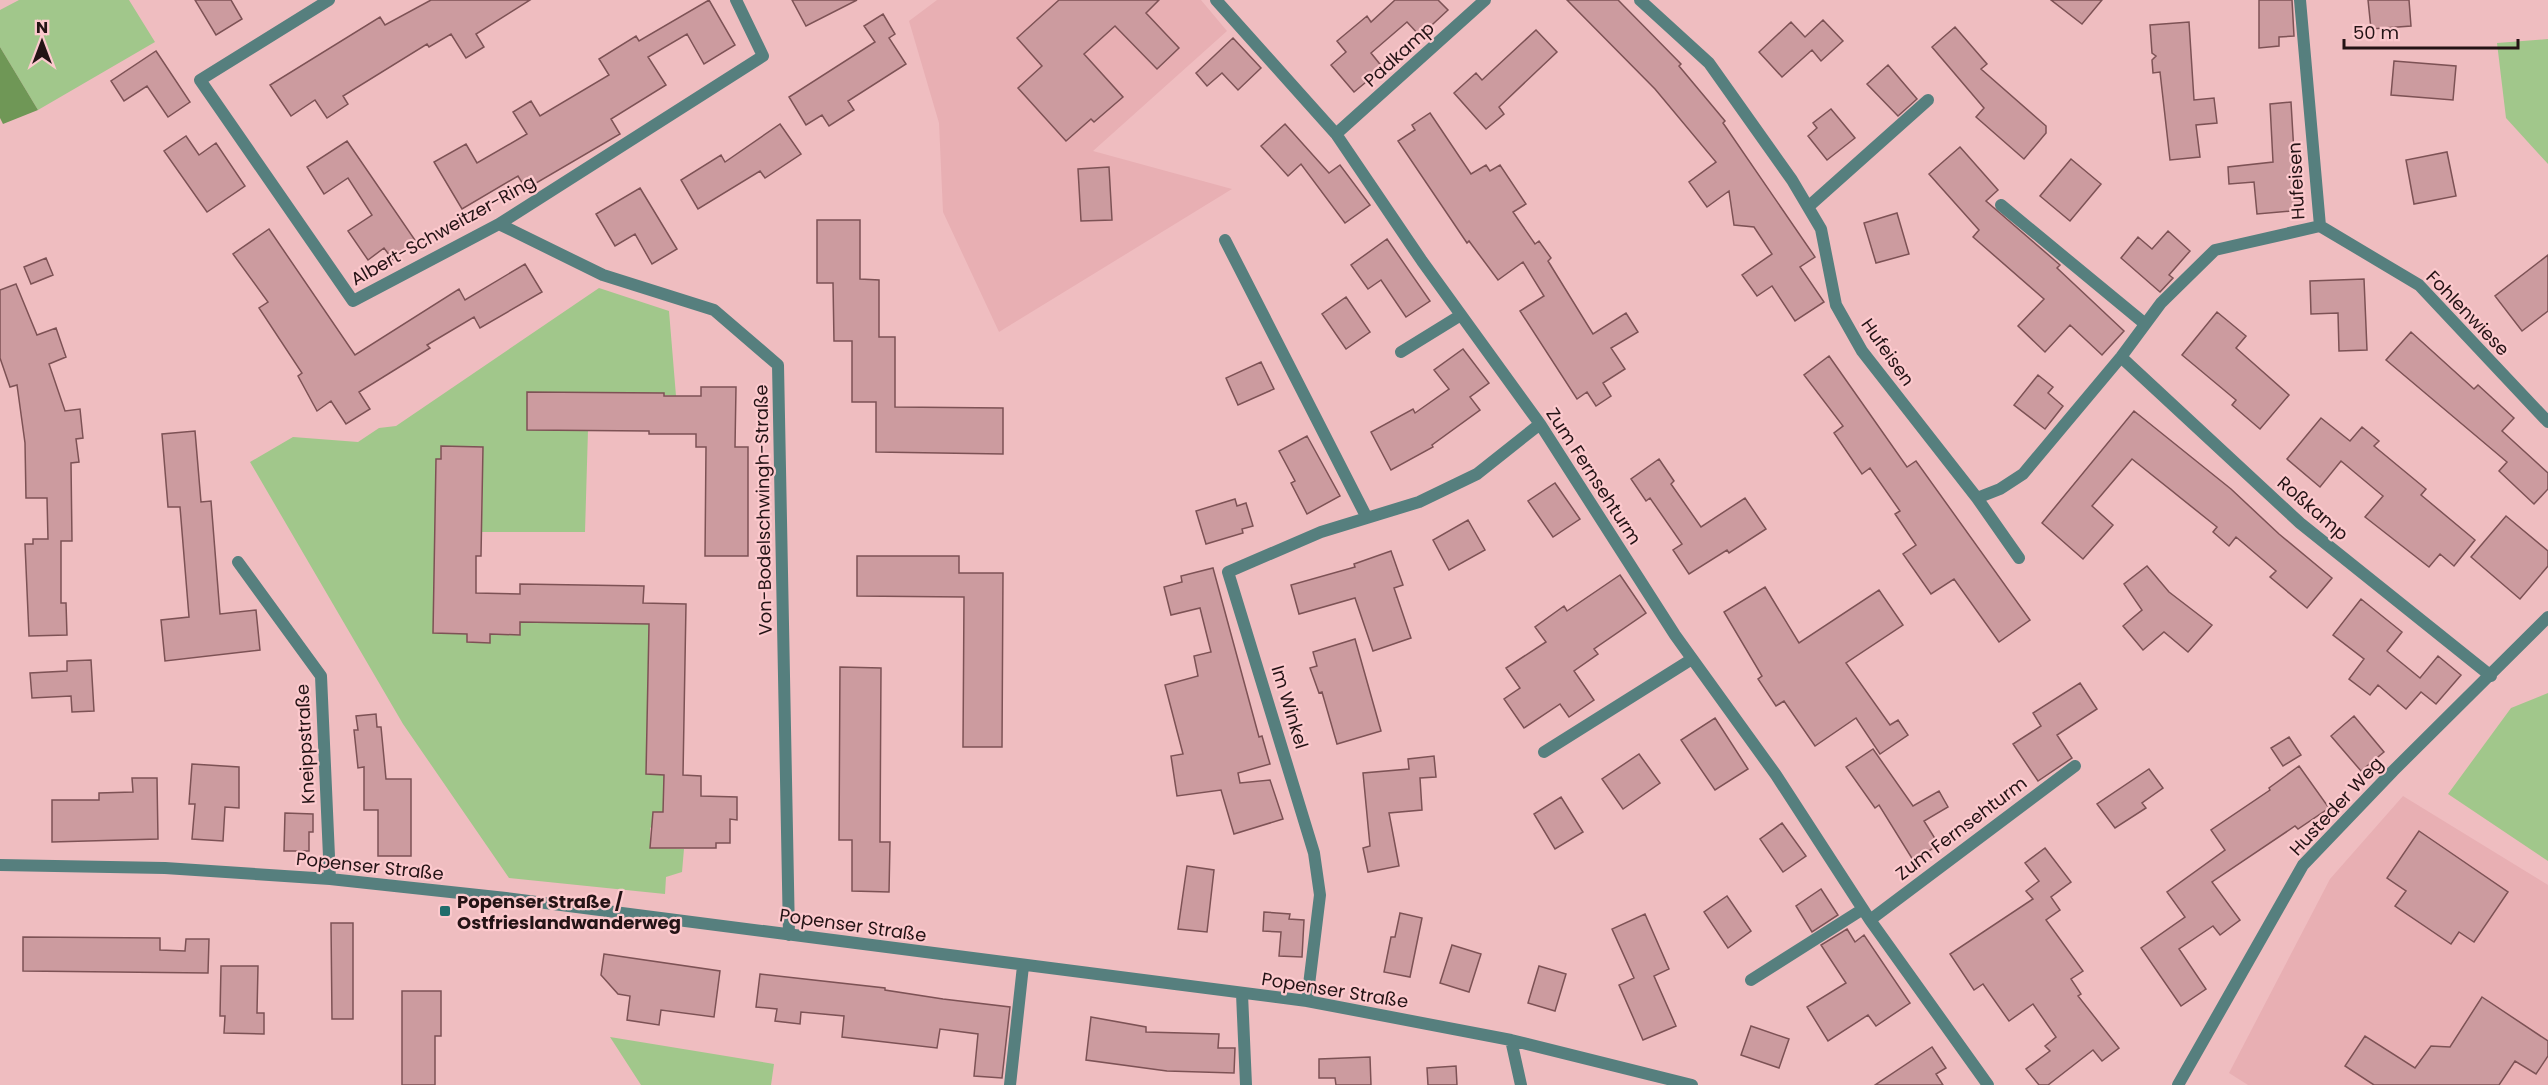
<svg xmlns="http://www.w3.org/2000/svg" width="2548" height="1085" viewBox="0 0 2548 1085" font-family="Poppins,sans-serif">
<rect width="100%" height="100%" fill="#efbdc0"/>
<path fill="#e8afb3" d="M937,0H1201L1227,31L1093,151L1232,189L999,332L943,212L939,123L909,21Z
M2403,796L2548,885V1085H2248L2229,1073L2330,879Z"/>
<path fill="#a1c78b" d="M19,0H129L155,42L38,110L0,47V10Z
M2548,39V164L2506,118L2497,43Z
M599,288L669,311L676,396L664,395L663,393L527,392V430H588L585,532H482L483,447L441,446L433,633L467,634V642L490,643V634L520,635V622L649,624L646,774L664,775V802L669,812L650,828V848L684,849L682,872L666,877L665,894L509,878L403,724L250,462L293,437L358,442L379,428L396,426Z
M2548,693V861L2448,794L2511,708Z
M610,1037L774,1064L771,1085H641Z"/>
<path fill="#6f9756" d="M0,47L38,110L3,124L0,118Z"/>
<path fill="#cc9b9f" stroke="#7d5255" stroke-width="1.5" d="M195,0H231L242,19L216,35Z
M431,0H530L476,34L484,47L466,58L451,34L429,47L427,44L343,96L348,104L327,118L315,100L291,116L270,85L380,17L385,25Z
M709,0L735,45L704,64L687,34L648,57L666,85L611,119L620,134L526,189L518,176L462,209L434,162L466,144L477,163L527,134L513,112L531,101L540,116L609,75L599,59L636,36L639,41Z
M792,0H857L806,26Z
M1059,0H1159L1146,13L1179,48L1157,69L1115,26L1084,54L1123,97L1094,122L1091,119L1066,141L1018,88L1042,66L1017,38Z
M1395,0H1438L1448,10L1420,36L1407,22L1371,53L1383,68L1354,92L1331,65L1346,52L1337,41L1367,16L1371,22Z
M1567,0H1618L1681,64L1679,66L1725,121L1723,123L1815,257L1800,267L1824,302L1795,321L1772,286L1757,296L1742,275L1772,254L1754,227L1734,225L1729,191L1707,207L1689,182L1716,162L1655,89Z
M2051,0H2102L2082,24Z
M2259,0H2292L2294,36L2279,37V46L2259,48Z
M2368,0H2409L2411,26L2371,29Z
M883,14L895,34L889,38L906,64L848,101L854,110L829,126L822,115L806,125L789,97L875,42L864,26Z
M1823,20L1843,41L1821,61L1812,50L1782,77L1759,52L1791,22L1805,37Z
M2189,22L2194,100L2214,98L2217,123L2196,125L2200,157L2170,160L2160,72L2153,73L2152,60L2156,56L2152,53L2150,25Z
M1955,27L1987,64L1981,69L2046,126V133L2024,159L1976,117L1984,108L1932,47Z
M1536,30L1557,52L1499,107L1504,114L1486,129L1454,93L1476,73L1482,80Z
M1233,38L1261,68L1238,90L1222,73L1207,86L1196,73Z
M156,51L190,102L168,117L147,86L124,101L111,81Z
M2394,61L2456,66L2453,100L2391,95Z
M1888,65L1917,99L1898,116L1867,84Z
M2291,102L2295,170L2299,169L2303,210L2257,214L2254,182L2229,184L2228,167L2273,162L2270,104Z
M1831,109L1855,138L1827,160L1808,136L1817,128L1813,123Z
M1430,113L1471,174L1486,165L1490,171L1500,165L1526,204L1513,212L1535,244L1539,241L1551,258L1548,261L1593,334L1626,313L1638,332L1611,348L1625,369L1603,383L1611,396L1596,406L1587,392L1577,399L1520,311L1544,296L1523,262L1498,280L1469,241L1467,243L1398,141L1415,130L1412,125Z
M780,124L801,154L765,178L760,171L698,209L681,180L721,155L725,162Z
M1285,124L1329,173L1340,165L1370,205L1345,223L1301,164L1288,176L1261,146Z
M186,136L199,155L216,143L245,186L207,212L164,151Z
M347,141L417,243L393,260L384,248L368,260L348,231L372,215L348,178L324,194L307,167Z
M1960,147L1998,190L1986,201L2060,265L2057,268L2124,331L2102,355L2070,325L2045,352L2018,326L2044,299L1973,237L1979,230L1929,174Z
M2447,152L2456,196L2414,204L2406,160Z
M2071,159L2101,184L2070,221L2040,196Z
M1109,167L1112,220L1081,221L1078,169Z
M640,188L677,249L652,264L635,234L615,246L596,214Z
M1897,213L1909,254L1876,263L1864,223Z
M817,220H860V279L879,280V337H895V407L1003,408V454L876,452V402H852V341H834L833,283H817Z
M269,229L355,355L459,289L465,300L525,264L542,292L480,328L474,317L427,345L430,348L359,392L370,409L346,424L331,401L317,411L298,376L302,373L259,308L268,302L233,254Z
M2168,231L2190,251L2169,275L2173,278L2160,292L2121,258L2138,237L2152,249Z
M1387,239L1430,301L1406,317L1381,280L1368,289L1351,265Z
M2548,255V311L2522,331L2495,296Z
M46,258L53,275L31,284L24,267Z
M2364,279L2367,350L2339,351L2338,313L2311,314L2310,281Z
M16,284L37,335L56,328L66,357L49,364L65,411L80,409L83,438L76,439L79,462L71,463L72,541H61V603H66L67,635L29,636L25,544H33V539H48L47,498H26L25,443L17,385L10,387L0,358V290Z
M1346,297L1370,332L1346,349L1322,314Z
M2217,312L2246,336L2236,348L2289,395L2260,429L2232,405L2236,400L2182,355Z
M2411,332L2474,389L2478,385L2514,418L2502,431L2548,473V489L2534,504L2499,471L2507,462L2386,360Z
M1463,349L1489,383L1470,397L1480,410L1432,445L1433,447L1391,470L1371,432L1413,409L1415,413L1449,389L1434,370Z
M1829,356L1907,467L1916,461L2030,620L1999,642L1954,579L1931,594L1903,554L1916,545L1895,514L1900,511L1870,468L1862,474L1834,433L1843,426L1804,375Z
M1261,362L1274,389L1238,405L1226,378Z
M2038,375L2053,387L2048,393L2063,406L2045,429L2014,405Z
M701,387H736L735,447H748V556H705L706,447H696V434H649V431L527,430V392L664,393V396H701Z
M2134,411L2231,489L2279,534L2332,578L2307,608L2270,577L2276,571L2236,537L2229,546L2213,532L2217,527L2132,459L2092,506L2113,525L2083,559L2042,523Z
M2321,418L2350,441L2362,427L2379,441L2374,446L2426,489L2421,495L2475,540L2454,566L2440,554L2429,567L2365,517L2383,496L2341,461L2320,487L2287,459Z
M195,431L201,502L211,501L220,614L256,610L260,650L165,661L161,620L189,617L180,507H168L162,434Z
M1307,436L1340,496L1307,514L1291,483L1295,481L1279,451Z
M441,446L483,447L481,556H476V593L520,594V584L644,586L643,603L686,604L683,775L701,776V796L737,797V820L730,819V843H716V848H650L653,812H663L664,775L646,774L649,624L520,622V635L490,634V643L467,642V634L433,633L436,459H441Z
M1659,459L1674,481L1671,484L1701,527L1745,498L1766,529L1729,553L1727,550L1689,574L1673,550L1682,544L1650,498L1646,501L1631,479Z
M1555,483L1580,519L1553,537L1528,501Z
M1235,499L1237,506L1246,503L1253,526L1242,529L1243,533L1206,544L1196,511Z
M2506,516L2548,551V566L2520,599L2471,557Z
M1468,520L1485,550L1449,570L1433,540Z
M1391,551L1403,585L1394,588L1411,638L1373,651L1355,598L1299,614L1291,585L1355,567L1354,564Z
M857,556H959V573H1003L1002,747H963L964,597L857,596Z
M2147,566L2169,592L2212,625L2188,652L2164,632L2143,650L2123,626L2142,610L2124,584Z
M1213,568L1259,737L1262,736L1270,764L1238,773L1240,783L1270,780L1283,819L1234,834L1221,790L1177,796L1171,756L1183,754L1165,685L1198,676L1194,656L1211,652L1200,608L1171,615L1164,587L1182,582L1181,576Z
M1620,575L1646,613L1594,649L1598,654L1574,671L1594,700L1569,717L1560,704L1524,728L1504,699L1520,688L1506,668L1546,642L1535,627L1564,606L1567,611Z
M1765,587L1799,643L1879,590L1903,625L1846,663L1890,725L1898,720L1908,735L1880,754L1856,718L1815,746L1784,701L1776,706L1758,679L1762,676L1724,612Z
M2361,599L2402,632L2387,651L2420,678L2438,656L2461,675L2436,704L2421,692L2406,709L2378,685L2370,695L2349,679L2364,659L2333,635Z
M1355,639L1381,731L1337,744L1322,692L1319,693L1310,668L1317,666L1313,652Z
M91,660L94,711L72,712L71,696L32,698L30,673L67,671V661Z
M840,667L881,668L880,842H890L889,892L852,891V840H839Z
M2080,683L2097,709L2057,735L2072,758L2038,781L2013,744L2041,726L2033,713Z
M376,714L377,727H381L386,779H411V856H378V810H364V767L358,768L354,730H358L356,716Z
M2354,716L2384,752L2361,771L2331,736Z
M1715,718L1748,769L1715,790L1681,740Z
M2289,737L2301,755L2283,766L2271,748Z
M1873,749L1913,806L1939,791L1948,807L1924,821L1939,845L1913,860L1879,805L1875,808L1846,767Z
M1639,754L1660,783L1623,809L1602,779Z
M1434,756L1436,777L1420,778L1422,810L1389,813L1399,866L1368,872L1363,848L1370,846L1363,773L1409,769L1408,759Z
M192,764L239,767V808L225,807L223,841L192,839L195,804H189Z
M2299,766L2329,808L2298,829L2295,826L2212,882L2240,920L2220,935L2213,926L2179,949L2206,989L2181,1006L2141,948L2185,917L2167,892L2225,850L2211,830L2270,790L2269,788Z
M2149,769L2163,788L2142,803L2146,808L2115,828L2097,804Z
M132,778H157L158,839L52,842V800H99V793L133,792Z
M1561,797L1583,832L1555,849L1534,814Z
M285,813L313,814V832H309V851H284Z
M1782,823L1806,856L1783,872L1760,839Z
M2419,831L2508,892L2474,942L2459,932L2451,944L2395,906L2406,891L2387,878Z
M2045,848L2071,882L2051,897L2060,910L2046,920L2083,971L2071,979L2081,994L2078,996L2119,1048L2102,1061L2093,1050L2048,1085H2039L2026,1069L2050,1051L2045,1046L2056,1037L2033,1004L2009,1021L1983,984L1974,990L1950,954L2033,899L2026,891L2039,881L2025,863Z
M1187,866L1214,870L1207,932L1178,929Z
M1821,889L1838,915L1812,932L1796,906Z
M1727,896L1751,931L1728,948L1704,912Z
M1264,912L1290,914L1289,919L1304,920L1302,957L1279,956L1281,932L1263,931Z
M1400,913L1422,918L1410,977L1384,972L1391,937H1395Z
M1645,914L1669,969L1654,976L1676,1026L1643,1040L1619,985L1634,978L1612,929Z
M331,923H353V1019H332Z
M1847,929L1855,942L1864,935L1910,1003L1876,1026L1868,1015L1828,1041L1807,1007L1846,983L1821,945Z
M23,937L160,938V950L185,951L186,939H209L208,973L23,971Z
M1452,945L1481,954L1469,992L1440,983Z
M604,954L720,971L714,1017L661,1010L659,1025L627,1020L630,996L618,994L601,975Z
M221,966H258L257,1013H264V1034L224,1033L225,1016H220Z
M1539,966L1566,974L1555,1011L1528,1003Z
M760,974L885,988V990L943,999L1010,1007L1002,1078L974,1076L978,1034L940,1029L937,1048L842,1037L844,1016L801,1012L800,1024L775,1021L777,1009L756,1007Z
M402,991H441V1036H435V1085H402Z
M2482,997L2548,1041V1056L2536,1074L2515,1061L2499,1085H2374L2345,1066L2365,1036L2415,1068L2431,1046L2450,1047Z
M1091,1017L1146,1027V1032L1219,1034L1218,1048H1235L1234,1073L1167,1071L1086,1060Z
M1751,1026L1789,1039L1779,1068L1741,1055Z
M1932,1047L1946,1068L1936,1074L1943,1085H1875Z
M1370,1057L1371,1085H1336L1335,1078H1319V1059Z
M1456,1066L1457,1085H1428L1427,1068Z"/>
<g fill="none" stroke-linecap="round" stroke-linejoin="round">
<path stroke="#567f7e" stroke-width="12" d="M329,0L200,80L353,301L499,224L763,56L736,0
M1216,0L1336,134L1422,261L1540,424L1675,635L1776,775L1870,920L1988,1085
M1640,0L1709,63L1792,180L1821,229L1836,305L1862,351L1977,498L2000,489L2023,474L2121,357L2161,303L2215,250L2320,226
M2300,0L2320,226
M1336,134L1485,0
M2001,205L2144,323
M1808,207L1928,100
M499,224L603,275L714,310L778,365L789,935
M2320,226L2419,285L2548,422
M1225,240L1367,518
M1401,352L1461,315
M2121,357L2300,523L2491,676
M1977,498L2019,558
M238,562L321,676L330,879
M1544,752L1692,659
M0,865L165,868L330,879L506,898L1307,1001L1511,1040L1692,1085
M1870,920L2075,766
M1751,980L1863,909
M1242,994L1246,1085
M1307,1001L1320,895L1314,853L1228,572L1321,532L1419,502L1477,474L1540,424
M1511,1040L1521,1085
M1010,1085L1023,966
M2178,1085L2303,865L2393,771L2548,617"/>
</g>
<rect fill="#206c6b" stroke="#fcc9cd" stroke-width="2" x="439" y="905" width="12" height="12" rx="3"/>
<g text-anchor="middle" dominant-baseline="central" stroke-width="4.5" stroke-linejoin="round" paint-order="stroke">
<g font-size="18" fill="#241315" stroke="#fcc9cd">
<text transform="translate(1399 54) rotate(-42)">Padkamp</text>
<text transform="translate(2296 181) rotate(-93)">Hufeisen</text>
<text transform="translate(443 230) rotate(-29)">Albert-Schweitzer-Ring</text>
<text transform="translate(2468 313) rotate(46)">Fohlenwiese</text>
<text transform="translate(1888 352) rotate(55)">Hufeisen</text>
<text transform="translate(1594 476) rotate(57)">Zum Fernsehturm</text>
<text transform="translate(2313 508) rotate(41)">Roßkamp</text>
<text transform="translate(763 510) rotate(-91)">Von-Bodelschwingh-Straße</text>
<text transform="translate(1290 707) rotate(73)">Im Winkel</text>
<text transform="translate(305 744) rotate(-93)">Kneippstraße</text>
<text transform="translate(2336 806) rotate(-47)">Husteder Weg</text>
<text transform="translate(1961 828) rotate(-37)">Zum Fernsehturm</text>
<text transform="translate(370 866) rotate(6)">Popenser Straße</text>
<text transform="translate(853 925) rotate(8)">Popenser Straße</text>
<text transform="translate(1335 990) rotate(9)">Popenser Straße</text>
</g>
<g font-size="18" font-weight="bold" fill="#241315" stroke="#fcc9cd" text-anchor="start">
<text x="457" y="901">Popenser Straße /<tspan x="457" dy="21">Ostfrieslandwanderweg</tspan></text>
</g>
</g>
<g transform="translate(42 42)" stroke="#fcc9cd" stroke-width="4.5" paint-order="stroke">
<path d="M0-4.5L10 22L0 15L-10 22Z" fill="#241315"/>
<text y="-9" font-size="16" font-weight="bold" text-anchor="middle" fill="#241315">N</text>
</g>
<path d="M2344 39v9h174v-9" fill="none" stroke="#241315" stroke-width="3"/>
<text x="2353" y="39" font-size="18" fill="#241315" stroke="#fcc9cd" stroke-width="4.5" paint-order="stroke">50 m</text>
</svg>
